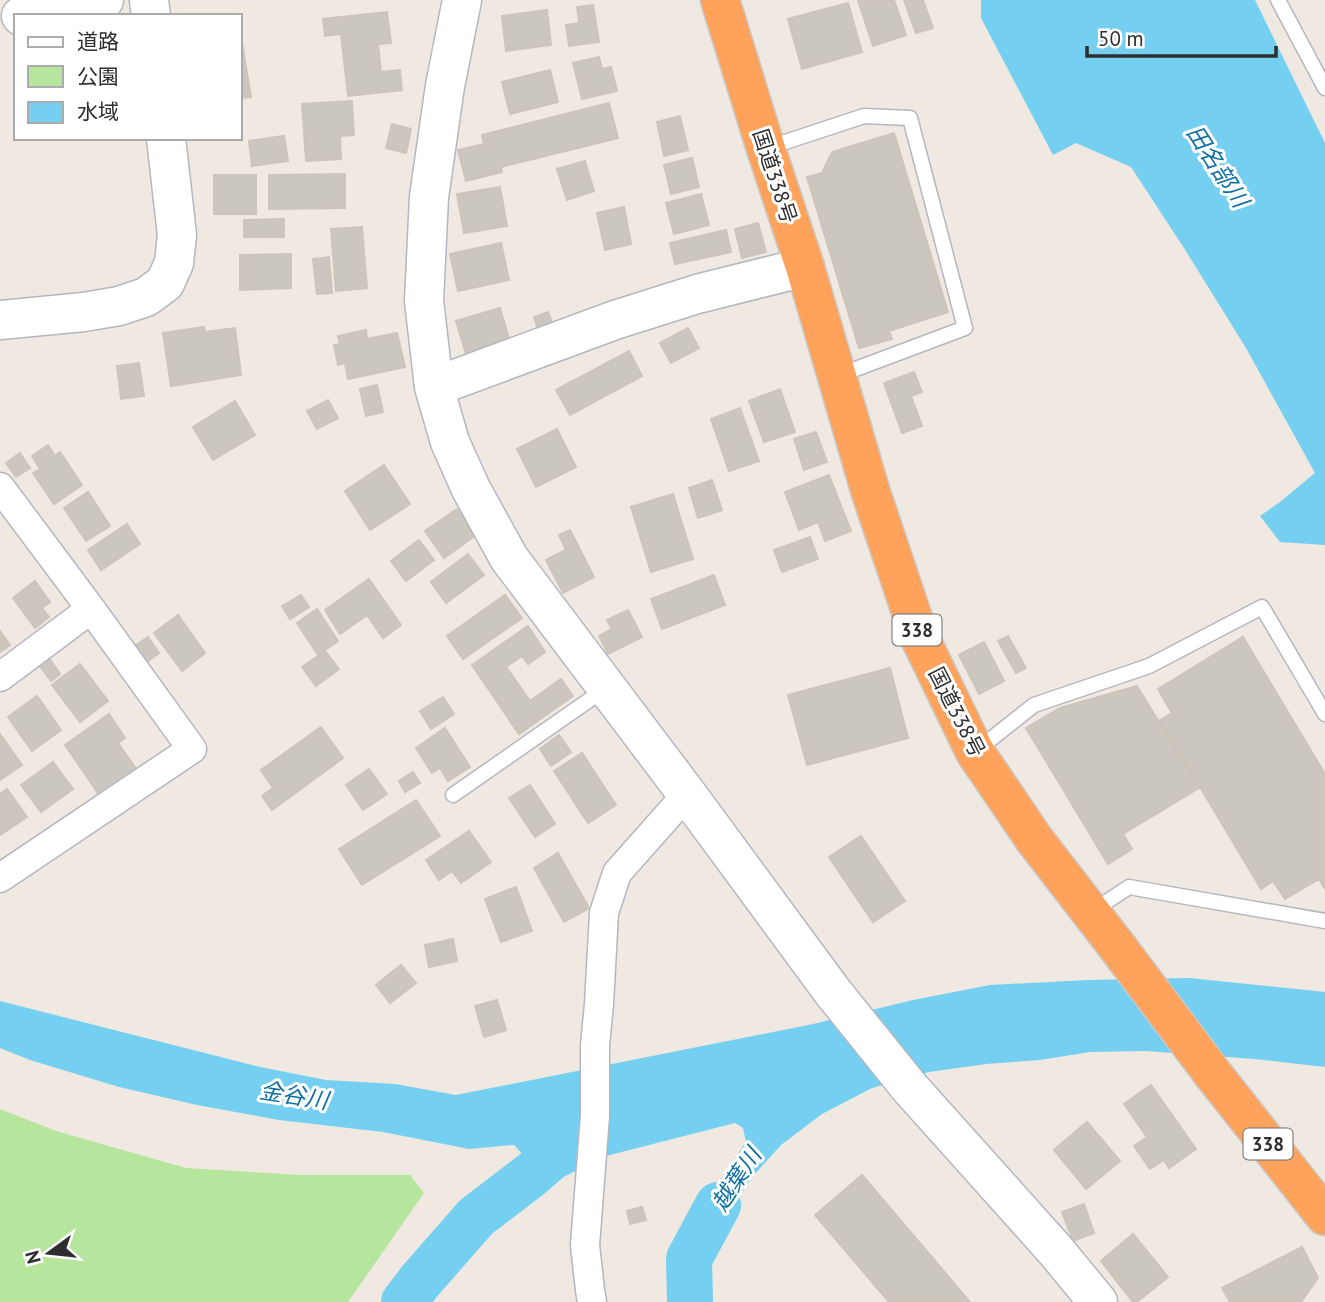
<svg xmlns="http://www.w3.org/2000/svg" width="1325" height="1302" viewBox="0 0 1325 1302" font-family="'PT Sans','Noto Sans JP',sans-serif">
<rect width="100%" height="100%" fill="#efe9e1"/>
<path fill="#b6e59e" d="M0,1109L56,1131L186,1168L300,1175H410L424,1193L348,1302H0Z"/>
<path fill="#75cff0" d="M981,0H1255L1325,143V545L1280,542L1260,516L1280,502L1315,473L1246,348L1184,248L1131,167L1076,143L1053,155L981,18Z
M1189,978L1325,992V1067L1254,1059L1146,1051L1090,1052L1040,1060L986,1064L929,1072L872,1088L822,1114L781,1145L753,1176L734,1204L720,1228L703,1252L689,1259L690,1229L708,1198L746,1142L743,1128L735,1123L606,1156L539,1189L531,1175L527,1159L514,1145L469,1149L383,1132L279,1120L197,1105L119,1087L30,1060L0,1048V1001L260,1067L326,1080L395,1084L456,1095L813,1024L913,1000L990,985L1088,980Z"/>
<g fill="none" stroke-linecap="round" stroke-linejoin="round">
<path stroke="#75cff0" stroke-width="46" d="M404,1302L420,1281L476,1217L531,1175L579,1133
M690,1302L689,1259L718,1205"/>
</g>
<path fill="#cbc7bf" stroke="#cbc5ba" stroke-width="2" d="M858,0H894L906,35L873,46Z
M904,0H923L933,28L916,33Z
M848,3L862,52L802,69L788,19Z
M593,5L599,42L569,46L566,25L579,23L577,7Z
M547,10L551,45L506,51L502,16Z
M387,12L391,43L378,44L381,72L400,70L402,90L348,96L341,34L325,36L323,19Z
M240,31L251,97L240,98Z
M599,57L602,69L611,67L617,91L582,99L573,63Z
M550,70L558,102L510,114L502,82Z
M352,101L354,135L340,136L341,159L306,161L302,104Z
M609,103L618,138L501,167L502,172L466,181L458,150L484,144L482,135Z
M680,116L688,150L664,156L657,122Z
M392,124L411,129L406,153L386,148Z
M894,133L948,312L889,331L892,339L859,348L807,177L822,173L832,152Z
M284,136L288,161L252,166L249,141Z
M692,158L699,187L671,194L664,165Z
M585,161L594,191L567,200L557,169Z
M345,174V208L269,209V175Z
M214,175H256V214H214Z
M500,187L507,226L464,233L457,194Z
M701,194L709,225L674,234L666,203Z
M624,207L631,244L605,250L597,213Z
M284,219V237H244V220Z
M758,223L766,252L742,258L735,229Z
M362,227L367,288L336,291L331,229Z
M726,230L731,252L675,264L670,243Z
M501,243L509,280L458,291L450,254Z
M291,254V288L240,290V255Z
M329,257L332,293L317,294L313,259Z
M500,308L510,342L466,354L456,321Z
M548,312L556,333L541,338L534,317Z
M204,327L205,332L235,328L241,375L171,386L163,333Z
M688,328L699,348L671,363L660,343Z
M366,330L367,339L397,333L405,367L348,379L345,363L338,365L334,345L340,344L338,336Z
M629,351L642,376L570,415L556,390Z
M139,363L144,396L121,399L117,366Z
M914,372L922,392L911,396L922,426L902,433L884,383Z
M377,385L383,412L366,416L360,389Z
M780,389L795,432L764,442L749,401Z
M328,400L338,418L317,429L307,411Z
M235,401L255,435L213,460L193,427Z
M740,408L759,461L729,471L711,419Z
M557,429L576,467L536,487L517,449Z
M816,432L827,462L804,470L794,439Z
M48,445L55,456L60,452L82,485L54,504L33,473L40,469L32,456Z
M20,453L30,468L16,477L6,463Z
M384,465L410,504L370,530L345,491Z
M829,475L851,531L825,541L818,522L799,530L785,492Z
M712,480L722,510L698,518L689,488Z
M88,492L110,526L86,541L64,508Z
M673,494L693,559L651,572L631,507Z
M457,509L476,535L444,558L425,531Z
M127,524L140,544L101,570L88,550Z
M570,530L594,577L563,593L546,560L566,550L559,535Z
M810,537L818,559L782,572L774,550Z
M419,540L434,560L406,581L391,561Z
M468,554L484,575L446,603L431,582Z
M714,575L725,605L662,629L651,599Z
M369,579L401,625L383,638L367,615L340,634L325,610Z
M35,581L50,602L42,608L49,617L35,628L13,598Z
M301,595L309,607L290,619L282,606Z
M505,595L522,618L463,659L447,636Z
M317,609L338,641L318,655L297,623Z
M628,610L642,637L608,654L599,636L612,629L607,620Z
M178,615L205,653L182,671L154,633Z
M528,626L545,652L528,664L522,656L506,667L530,701L561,679L573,696L519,734L472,665Z
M0,631L10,645L0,652Z
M1008,636L1026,668L1016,673L998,641Z
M148,637L159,653L147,662L135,646Z
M1243,637L1325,774V889L1319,879L1285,899L1273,881L1261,889L1160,720L1172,713L1158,689Z
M984,642L1004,681L979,694L959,655Z
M325,651L339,669L316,686L302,667Z
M49,658L60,674L51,681L39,665Z
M80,664L108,701L80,722L52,685Z
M890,668L908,738L807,765L788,695Z
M1137,686L1199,788L1123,834L1132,849L1108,864L1026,728L1060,708Z
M37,696L61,730L32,751L8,717Z
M443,697L454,714L431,729L420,711Z
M109,714L125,738L118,743L137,770L100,796L65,745Z
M321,727L343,758L272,810L262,796L273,788L261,770Z
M445,728L470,767L448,781L440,768L432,773L416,748Z
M0,734L22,765L0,780Z
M559,735L571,752L551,766L540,749Z
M582,753L616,805L588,823L554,771Z
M53,762L73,789L41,812L21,785Z
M369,769L387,794L363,810L346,785Z
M413,772L420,783L405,792L399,781Z
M530,785L555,824L535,837L509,798Z
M7,789L27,817L0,835V794Z
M416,800L440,836L362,885L339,849Z
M469,831L491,862L461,883L452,871L439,880L426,860Z
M861,836L905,901L873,922L829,857Z
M558,853L589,908L564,922L534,868Z
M516,887L532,931L501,942L485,899Z
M453,939L457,961L429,967L425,945Z
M401,965L416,983L390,1003L376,985Z
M497,1000L506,1030L484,1037L475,1006Z
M1151,1085L1196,1149L1169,1168L1164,1160L1150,1169L1134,1146L1147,1137L1124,1104Z
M1087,1122L1120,1161L1086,1189L1054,1150Z
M862,1175L970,1302H889L815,1215Z
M1084,1204L1094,1233L1073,1241L1062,1212Z
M642,1207L646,1220L630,1224L627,1211Z
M1133,1234L1168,1277L1137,1302H1133L1101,1261Z
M1302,1247L1318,1278L1301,1302H1230L1222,1288Z"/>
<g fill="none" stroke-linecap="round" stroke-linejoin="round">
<g stroke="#b4b7c1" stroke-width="17">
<path id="lane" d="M1278,0L1325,88
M767,148L864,116L910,118L965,328L837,376
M976,751L1034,705L1149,666L1262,607L1325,714
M453,795L605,689
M1091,912L1129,887L1325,921"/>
</g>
<g stroke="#b4b7c1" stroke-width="31">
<path id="street" d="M0,487L91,609L192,749L0,878
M0,677L91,609
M592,1302L590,1290L585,1245L595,1116V1045L599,1004L604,913L617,873L687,794"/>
</g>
<g stroke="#b4b7c1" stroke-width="41">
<path id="secondary" d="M149,0L151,16
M462,0L445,86L429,197L424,301L434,387L450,442L471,489L509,558L687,794L832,991L910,1088L1056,1251L1098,1302
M21,16L104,0
M0,320L84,312L119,306L146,297L165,283L174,263L177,235L166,138
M434,387L615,320L697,294L805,267"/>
</g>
<g stroke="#c9c9c9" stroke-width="41">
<path id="highway" d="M720,0L766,149L805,267L870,490L919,636L975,752L1034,839L1119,949L1212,1073L1325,1216"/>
</g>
<use href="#lane" stroke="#fff" stroke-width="14"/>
<use href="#street" stroke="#fff" stroke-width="28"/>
<use href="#secondary" stroke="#fff" stroke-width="38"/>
<use href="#highway" stroke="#ffa35c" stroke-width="38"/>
</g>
<g text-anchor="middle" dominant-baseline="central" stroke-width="6" stroke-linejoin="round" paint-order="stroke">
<g fill="#fff" stroke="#6d6d6d" stroke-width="2">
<rect x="892.5" y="614.5" width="49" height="31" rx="5"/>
<rect x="1243.5" y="1128.5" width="49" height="31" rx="5"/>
</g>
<g font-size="19" font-weight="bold" fill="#2e2e2e">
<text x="917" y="630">338</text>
<text x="1268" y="1144">338</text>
</g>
<g font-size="21" fill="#2e2e2e" stroke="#fff">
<text transform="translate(775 176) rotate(72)">国道338号</text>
<text transform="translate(957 712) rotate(63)">国道338号</text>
</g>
<g font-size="23" font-style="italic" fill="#0d6fa3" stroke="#fff">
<text transform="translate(1218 166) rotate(57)">田名部川</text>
<text transform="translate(294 1095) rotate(9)">金谷川</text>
<text transform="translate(736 1179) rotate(-57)">越葉川</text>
</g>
</g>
<rect x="14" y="14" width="228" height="126" fill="#ffffff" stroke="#ababab" stroke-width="2"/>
<rect x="28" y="37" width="35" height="10" fill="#ffffff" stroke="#ababab" stroke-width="2"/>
<text x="77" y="49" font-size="21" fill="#2e2e2e">道路</text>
<rect x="28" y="66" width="35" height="21" fill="#b6e59e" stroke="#ababab" stroke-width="2"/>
<text x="77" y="84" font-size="21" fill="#2e2e2e">公園</text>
<rect x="28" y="102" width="35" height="21" fill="#75cff0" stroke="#ababab" stroke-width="2"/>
<text x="77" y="119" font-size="21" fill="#2e2e2e">水域</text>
<g transform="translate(49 1253) rotate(255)" stroke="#ffffff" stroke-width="5" paint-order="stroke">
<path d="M0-5L12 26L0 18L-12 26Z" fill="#2e2e2e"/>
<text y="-10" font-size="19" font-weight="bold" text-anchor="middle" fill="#2e2e2e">N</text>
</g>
<path d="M1087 46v10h189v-10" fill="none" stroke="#2e2e2e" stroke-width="3.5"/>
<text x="1098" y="46" font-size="21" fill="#2e2e2e" stroke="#ffffff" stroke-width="5" paint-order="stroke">50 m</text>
</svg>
